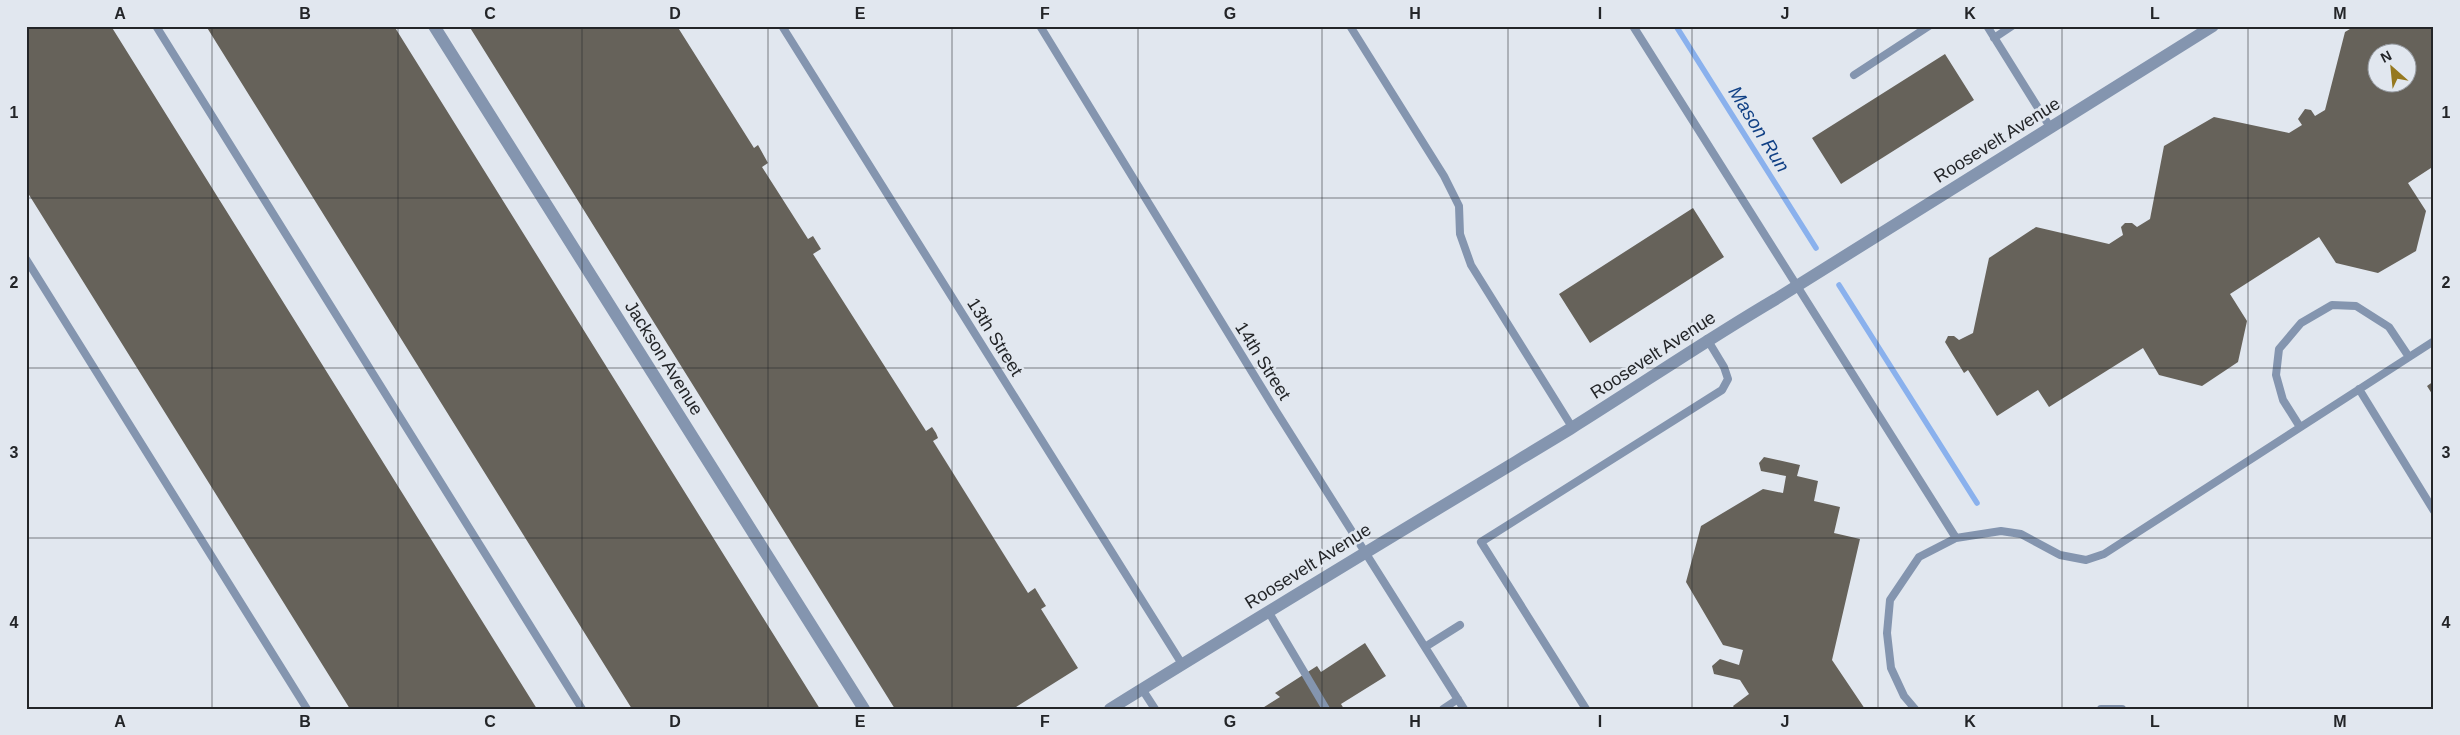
<svg xmlns="http://www.w3.org/2000/svg" width="2460" height="735" viewBox="0 0 2460 735" font-family="Helvetica,sans-serif">
<rect width="100%" height="100%" fill="#e1e7ef"/>
<g fill="none" stroke-linecap="round" stroke-linejoin="round">
<path stroke="#8ab1ed" stroke-width="5.5" d="M1676,26L1816,248
M1839,285L1977,503"/>
</g>
<path fill="#66625a" fill-rule="evenodd" d="M26,26H111L537,709H350L26,190Z
M206,26H394L820,709H632Z
M469,26H677L754,148L758,145L768,163L762,167L808,239L813,236L821,249L813,254L926,431L932,427L936,433L938,438L933,441L1028,593L1035,588L1041,598L1046,606L1041,609L1078,668L1013,709H895Z
M2355,26H2434V166L2408,183L2426,211L2416,251L2378,273L2336,263L2319,237L2230,294L2247,321L2238,362L2202,386L2159,375L2143,348L2049,407L2038,390L1997,416L1968,370L1964,373L1945,342L1948,336H1954L1959,340L1973,333L1989,258L2036,227L2109,244L2123,235L2121,227L2125,223H2132L2137,227L2150,219L2164,146L2214,117L2289,133L2302,125L2298,119L2305,109L2311,110L2315,116L2325,110L2345,32ZM2378,52H2408V82H2378Z
M1945,54L1974,100L1841,184L1812,138Z
M1693,208L1724,257L1590,343L1559,294Z
M2434,381V397L2427,386Z
M1764,457L1800,465L1797,476L1818,481L1814,501L1840,507L1834,533L1860,539L1832,660L1865,709H1735L1733,706L1749,694L1740,680L1714,674L1712,666L1720,659L1739,665L1743,650L1723,645L1686,582L1701,526L1763,489L1783,493L1786,476L1761,471L1759,463Z
M1365,643L1386,676L1341,704L1344,709H1261L1280,697L1275,693L1317,666L1321,672Z"/>
<g fill="none" stroke-linecap="round" stroke-linejoin="round">
<path stroke="#8495af" stroke-width="8" d="M156,26L582,709
M782,26L1182,664
M1040,26L1276,411L1464,709
M1350,26L1444,176L1459,206L1460,234L1471,265L1572,427
M1633,26L1956,538
M1987,26L2050,127
M1994,38L2012,26
M1854,75L1929,26
M26,259L307,709
M2359,389L2434,511
M2300,427L2283,400L2276,375L2279,349L2301,323L2332,305L2356,306L2389,327L2409,357
M1268,611L1326,709
M1425,647L1460,625
M1142,689L1155,709
M1443,709L1458,699
M1586,709L1481,542L1722,390L1728,379L1724,367L1707,339
M1915,709L1904,696L1891,668L1887,633L1890,600L1919,557L1956,538L2001,531L2021,534L2060,555L2086,560L2104,554L2434,341
M2101,709H2122"/>
<path stroke="#8495af" stroke-width="12" d="M434,26L864,709
M1110,709C1263,614 1416,522 1570,429C1639,386 1706,340 1776,299L2213,26"/>
</g>
<path fill="none" stroke="#232528" stroke-width="1" stroke-opacity="0.55" d="M212,26V709M398,26V709M582,26V709M768,26V709M952,26V709M1138,26V709M1322,26V709M1508,26V709M1692,26V709M1878,26V709M2062,26V709M2248,26V709M26,198H2434M26,368H2434M26,538H2434"/>
<g text-anchor="middle" dominant-baseline="central" stroke-width="5" stroke-linejoin="round" paint-order="stroke">
<g font-size="18" fill="#232528" stroke="#e1e7ef">
<text transform="translate(1997 140) rotate(-32)">Roosevelt Avenue</text>
<text transform="translate(995 337) rotate(58)">13th Street</text>
<text transform="translate(1653 355) rotate(-33)">Roosevelt Avenue</text>
<text transform="translate(664 358) rotate(58)">Jackson Avenue</text>
<text transform="translate(1263 361) rotate(58)">14th Street</text>
<text transform="translate(1308 566) rotate(-32)">Roosevelt Avenue</text>
</g>
<g font-size="19" font-style="italic" fill="#114186" stroke="#e1e7ef">
<text transform="translate(1759 129) rotate(58)">Mason Run</text>
</g>
</g>
<rect width="2460" height="735" fill="none" stroke="#e1e7ef" stroke-width="55"/>
<g transform="translate(2392 68) rotate(333)"><circle r="24" fill="#e1e7ef" stroke="#95999f"/>
<path d="M0-4L9 19L0 12L-9 19Z" fill="#95781f"/>
<text y="-8" font-size="14" font-weight="bold" text-anchor="middle" fill="#232528">N</text>
</g>
<rect x="28" y="28" width="2404" height="680" fill="none" stroke="#232528" stroke-width="2"/>
<g font-size="16" text-anchor="middle" font-weight="bold" fill="#232528">
<text x="120" y="19">A</text>
<text x="305" y="19">B</text>
<text x="490" y="19">C</text>
<text x="675" y="19">D</text>
<text x="860" y="19">E</text>
<text x="1045" y="19">F</text>
<text x="1230" y="19">G</text>
<text x="1415" y="19">H</text>
<text x="1600" y="19">I</text>
<text x="1785" y="19">J</text>
<text x="1970" y="19">K</text>
<text x="2155" y="19">L</text>
<text x="2340" y="19">M</text>
<text x="14" y="118">1</text>
<text x="2446" y="118">1</text>
<text x="14" y="288">2</text>
<text x="2446" y="288">2</text>
<text x="14" y="458">3</text>
<text x="2446" y="458">3</text>
<text x="14" y="628">4</text>
<text x="2446" y="628">4</text>
<text x="120" y="727">A</text>
<text x="305" y="727">B</text>
<text x="490" y="727">C</text>
<text x="675" y="727">D</text>
<text x="860" y="727">E</text>
<text x="1045" y="727">F</text>
<text x="1230" y="727">G</text>
<text x="1415" y="727">H</text>
<text x="1600" y="727">I</text>
<text x="1785" y="727">J</text>
<text x="1970" y="727">K</text>
<text x="2155" y="727">L</text>
<text x="2340" y="727">M</text>
</g>
</svg>
